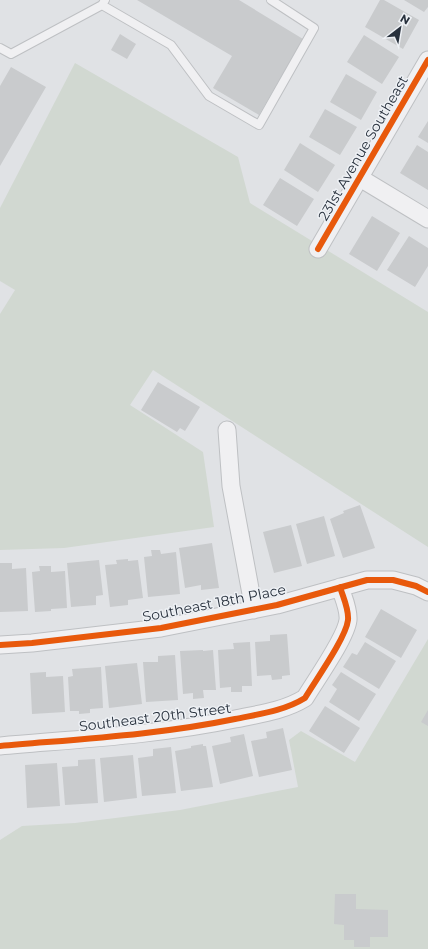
<svg xmlns="http://www.w3.org/2000/svg" width="428" height="949" viewBox="0 0 428 949" font-family="Montserrat,sans-serif">
<rect width="100%" height="100%" fill="#e0e2e5"/>
<path fill="#d1d8d1" d="M75,63L238,157L250,203L428,312V547L153,370L130,405L203,452L214,527L64,548L0,550V314L15,290L0,281V208Z
M428,639V949H0V840L22,826L75,823L180,810L298,787L289,740L301,731L355,762Z"/>
<path fill="#c9cbcd" d="M137,0H239L303,39L259,115L213,88L232,56Z
M380,0H384L419,20L403,49L365,27Z
M404,0H428V7L424,12Z
M120,34L136,44L127,59L111,50Z
M364,35L399,57L382,84L347,62Z
M11,67L46,87L0,166V86Z
M346,74L377,92L361,120L330,102Z
M325,109L357,127L340,155L309,137Z
M428,121V143L418,137Z
M300,143L335,165L318,192L284,170Z
M417,145L428,152V190L400,173Z
M280,178L314,199L297,226L263,205Z
M372,216L400,233L377,271L349,254Z
M409,236L428,248V266L415,287L387,270Z
M158,382L200,407L185,431L180,428L177,432L141,410Z
M360,505L375,548L343,558L330,519L344,513L343,511Z
M324,516L335,556L307,564L296,524Z
M291,525L302,566L274,573L263,532Z
M212,543L219,588L201,590V585L185,588L179,548Z
M151,550H160L161,554L176,552L180,594L148,597L144,557L152,556Z
M128,559V561L138,560L143,598L128,600V605L110,607L105,565L117,564L116,560Z
M99,560L103,595L96,596V605L71,607L67,563Z
M0,563H12V569L26,568L28,611L0,612Z
M39,566H51V572L65,571L67,608L51,609V611L35,612L32,572L40,571Z
M381,609L417,630L401,658L365,637Z
M287,634L290,675L282,676V679L272,680L271,675L257,676L255,642L270,641V635Z
M250,642L252,686H242V692H231V687L220,688L218,650L234,649L233,643Z
M365,642L396,661L379,689L343,667L352,653L357,655Z
M203,650V651L213,650L216,690H203L204,698L193,699V693L183,694L180,651Z
M175,655L178,700L146,702L143,662H158V656Z
M137,663L142,704L109,708L105,666Z
M101,667L103,708L90,709V713L79,714V711H70L68,677L73,676L72,669Z
M46,672V677L63,676L65,712L32,714L30,673Z
M341,672L376,694L359,721L329,702L337,689L332,685Z
M325,706L360,728L344,753L309,731Z
M428,710V726L421,722Z
M283,728L292,770L259,777L251,741L267,738L266,732Z
M244,734L253,776L220,784L212,746L231,742L230,737Z
M203,744V746H206L213,787L181,791L175,751L191,748V746Z
M171,747L176,793L142,796L138,758L153,756V749Z
M133,755L137,798L104,802L100,758Z
M95,759L98,803L65,805L62,767L78,766V760Z
M57,763L60,806L27,808L25,765Z
M335,894H356V909L388,910V937H370V947H354V940H344V925L334,924Z"/>
<g fill="none" stroke-linecap="round" stroke-linejoin="round">
<g stroke="#bec0c3" stroke-width="10">
<path id="lane" d="M105,0L102,5L171,45L209,96L259,125L314,28L271,0
M0,48L11,54L102,5"/>
</g>
<g stroke="#bec0c3" stroke-width="19">
<path id="street" d="M360,178L428,219
M318,249L428,60
M227,430L231,486L254,610
M0,645L32,643L161,628L277,605L367,580H393L416,586L428,592
M0,746C79,739 158,735 235,719C259,714 284,711 305,698C315,681 346,638 348,620C349,609 343,597 340,587"/>
</g>
<use href="#lane" stroke="#f0f0f2" stroke-width="8"/>
<use href="#street" stroke="#f0f0f2" stroke-width="17"/>
<g stroke="#eef1f5" stroke-width="8">
<path id="cycleway" d="M318,249L428,60
M0,645L32,643L161,628L277,605L367,580H393L416,586L428,592
M0,746C79,739 158,735 235,719C259,714 284,711 305,698C315,681 346,638 348,620C349,609 343,597 340,587"/>
</g>
<use href="#cycleway" stroke="#e8590c" stroke-width="6"/>
</g>
<g text-anchor="middle" dominant-baseline="central" stroke-width="3" stroke-linejoin="round" paint-order="stroke">
<g font-size="14" fill="#28313d" stroke="#eef1f5">
<text transform="translate(363 148) rotate(-60)">231st Avenue Southeast</text>
<text transform="translate(214 603) rotate(-11)">Southeast 18th Place</text>
<text transform="translate(155 717) rotate(-7)">Southeast 20th Street</text>
</g>
</g>
<g transform="translate(400 28) rotate(31)" stroke="#eef1f5" stroke-width="3" paint-order="stroke">
<path d="M0-3L7 15L0 10L-7 15Z" fill="#28313d"/>
<text y="-6" font-size="11" font-weight="bold" text-anchor="middle" fill="#28313d">N</text>
</g>
</svg>
